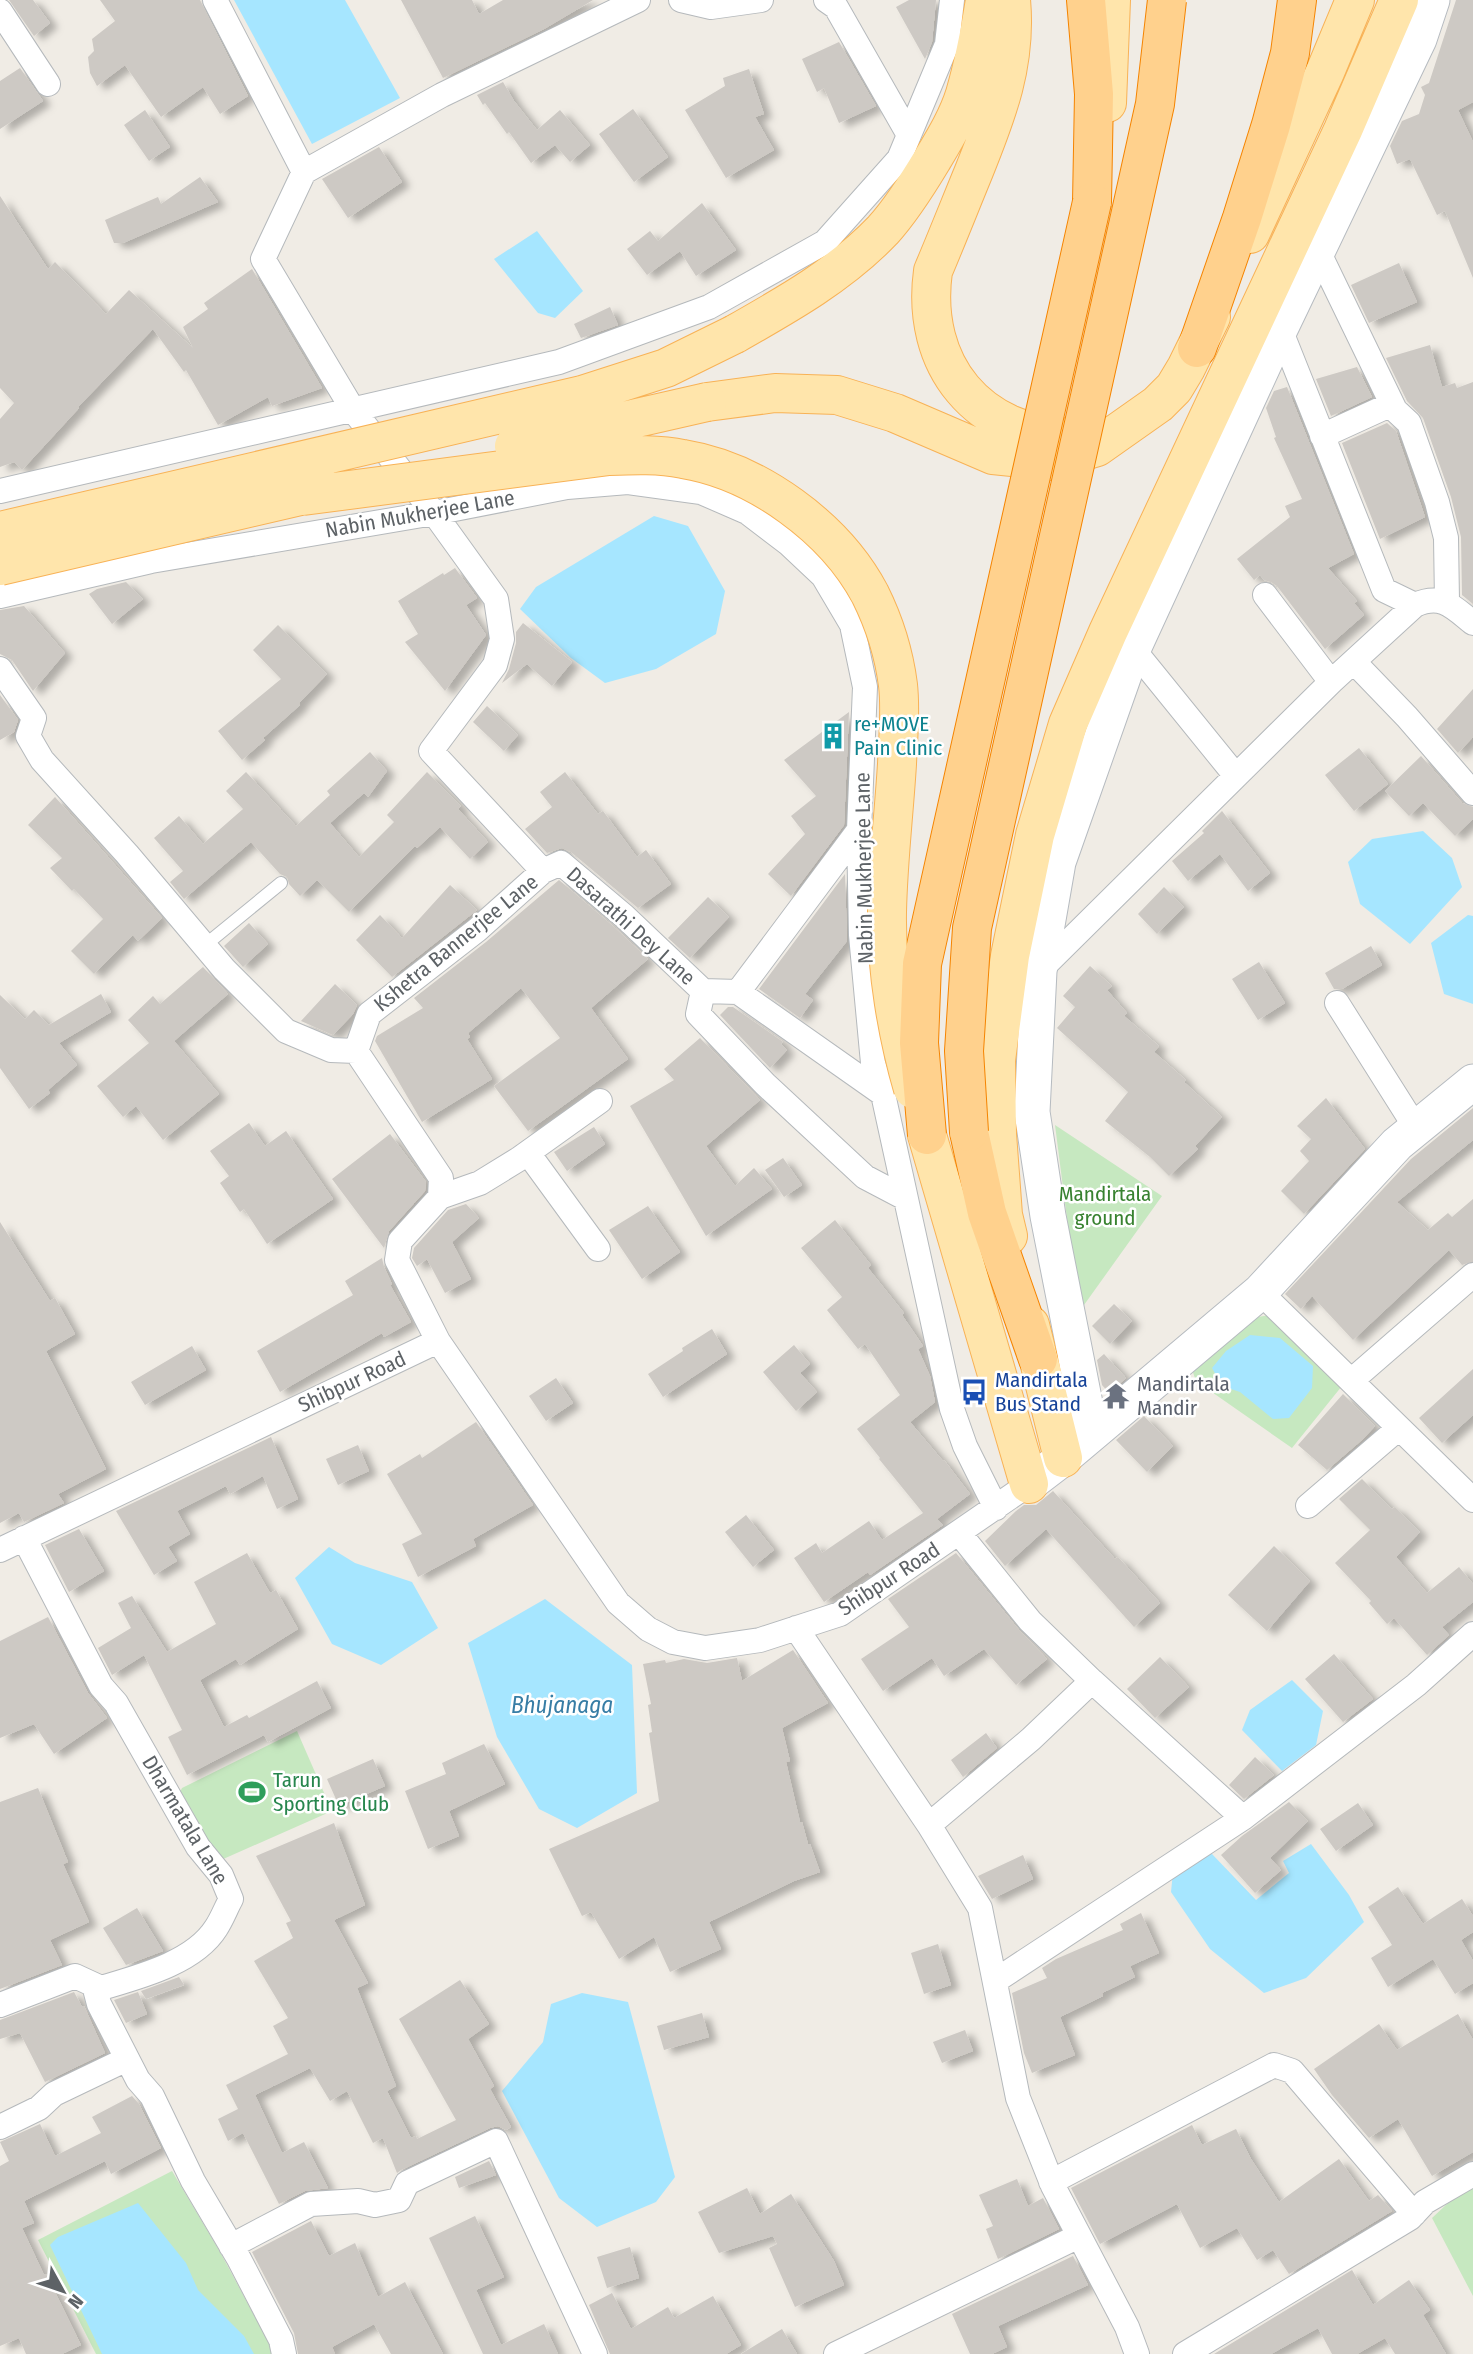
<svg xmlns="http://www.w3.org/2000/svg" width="1473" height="2354" viewBox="0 0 1473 2354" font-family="'Fira Sans Condensed',sans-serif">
<defs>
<filter id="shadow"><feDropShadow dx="8" dy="4.5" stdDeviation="3.5" flood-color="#0004"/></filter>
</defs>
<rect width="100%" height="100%" fill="#f0ece5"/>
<path fill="#c6e8c0" d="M1055,1125L1162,1196L1079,1312Z
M1277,1314L1346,1381L1292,1448L1196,1381L1189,1361L1245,1319Z
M297,1731L332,1811L221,1860L178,1796L182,1788Z
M172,2171L219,2250L275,2354H96L38,2240Z
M1473,2187V2296L1432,2218L1448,2203Z"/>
<path fill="#a6e6ff" d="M234,0H345L400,98L312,144Z
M537,231L583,291L555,318L538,313L494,259Z
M654,516L688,526L725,591L716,634L656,669L605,683L571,658L520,609L536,587Z
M1423,831L1452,858L1462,887L1410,944L1360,904L1348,862L1372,839Z
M1468,915L1473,916V1004L1444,994L1431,943Z
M1250,1335L1280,1338L1313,1366L1312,1388L1289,1418L1273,1419L1240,1392L1222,1386L1212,1368L1226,1351Z
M329,1547L355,1563L412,1582L438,1628L381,1665L332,1644L295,1578Z
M545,1599L632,1665L637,1793L577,1828L539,1809L497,1737L468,1643Z
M1292,1680L1323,1711L1316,1745L1282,1771L1242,1730L1250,1710Z
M1311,1844L1349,1895L1364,1922L1306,1978L1264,1993L1210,1949L1171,1892L1173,1872L1205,1854H1212L1256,1900L1289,1873L1283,1861Z
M582,1993L628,2002L675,2177L656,2202L597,2227L559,2198L502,2091L543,2042L551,2004Z
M138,2203L186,2263L198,2290L244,2336L254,2354H102L50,2245L58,2237Z"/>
<path fill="#cdc9c4" filter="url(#shadow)" d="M9,0H33L50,23L34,36Z
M100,0H200L248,96L220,114L203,87L161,117L125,65L97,86L90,73L88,57L94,51L92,39L115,21Z
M401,0H472L479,14L503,0H593L544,29L443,78Z
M909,0H936L932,42L925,59L896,7Z
M1456,0H1473V102L1458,110L1473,142V278L1445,211L1437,215L1410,159L1397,164L1390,146L1402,121L1419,114L1425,95L1421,87L1429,83Z
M839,42L876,106L839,123L824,88L817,92L802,59Z
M20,68L43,101L0,129V81Z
M749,69L764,114L755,117L774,150L726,178L685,110L725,86L723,78Z
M503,82L514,101L537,130L560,110L590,145L570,162L555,145L531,163L509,132L507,134L485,103L483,105L477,95Z
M633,109L668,157L634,182L599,134Z
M145,110L170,147L149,161L124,125Z
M379,147L402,182L348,218L322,179Z
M200,177L218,202L123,243H114L105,220L158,197L161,204Z
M0,196L48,269L55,262L106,314L129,290L193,348L183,327L208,309L204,303L252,269L322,388L272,406L268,397L218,425L186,370L184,372L153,329L78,407L79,408L22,470L14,462L0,467V419L14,403L0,388Z
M702,203L736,250L696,276L680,251L647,275L627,249L650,231L658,241Z
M1399,263L1417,302L1369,323L1351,285Z
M610,307L618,325L581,338L574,324Z
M1430,345L1442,387L1455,383L1457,388L1473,382V604L1462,595L1461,537L1451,497L1423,418L1407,401L1386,358Z
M1357,367L1372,397L1331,416L1316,379Z
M1287,387L1354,554L1328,568L1357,601L1354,603L1364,615L1325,649L1277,586L1271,582L1264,580L1260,575L1254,580L1237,559L1290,517L1285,506L1302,499L1274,438L1276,437L1266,408L1274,391Z
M1387,423L1396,431L1425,517L1380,539L1342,443Z
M455,568L477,598L466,605L486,635L445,691L405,642L418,634L398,601L443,573L444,575Z
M126,582L143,599L112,624L89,594L97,589Z
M24,606L65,653L33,691L12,660L0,654V610Z
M523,623L572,662L552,686L527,664L502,683L509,669L516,643V632Z
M278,625L327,674L299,703L300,705L263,738L265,740L242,760L218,731L281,679L253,650Z
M1473,689V737L1458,753L1437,729Z
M0,695L18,720L14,732L0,740Z
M487,706L518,735L504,751L473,722Z
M849,712L844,825L791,896L768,874L805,834L791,816L816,796L784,760Z
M1359,748L1388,784L1354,811L1325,775Z
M370,752L387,771L368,797L364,793L330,823L359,857L394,822L387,815L427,772L461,806L458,809L488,842L470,859L440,827L417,848L415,846L349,912L317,880L300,896L289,884L287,877L280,874L251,842L184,899L170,882L183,871L154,838L179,816L203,844L243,809L226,791L246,772L296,826L330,795L327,791Z
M1421,756L1462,803L1473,807V819L1455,836L1423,803L1409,816L1385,791Z
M565,772L598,814L603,811L637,857L646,850L671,884L638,908L571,852L562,848L547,853L525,829L552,807L540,792Z
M55,797L162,918L138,941L133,935L94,974L71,951L103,919L74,889L72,891L50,868L62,858L28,825Z
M1222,811L1270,873L1248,891L1220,854L1188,881L1172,861L1204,833L1202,831Z
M845,874L847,941L805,994L813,1000L800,1018L759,989Z
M559,880L614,927L648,959L591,1008L628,1059L528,1131L494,1086L560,1038L521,988L468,1033L470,1037L467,1039L492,1079L422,1122L375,1041L377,1036L423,1008L414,998L486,942Z
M450,885L477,910L392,977L356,940L380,915L402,938Z
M1164,887L1184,907L1157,934L1138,914Z
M708,897L729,917L690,958L668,938Z
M249,923L268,944L243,967L224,946Z
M1371,946L1382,965L1342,989H1334L1325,973Z
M1259,962L1285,1003L1258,1020L1232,979Z
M1090,966L1112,986L1107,990L1127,1013L1124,1016L1159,1046L1154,1052L1186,1080L1184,1082L1222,1117L1195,1146L1198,1149L1169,1176L1150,1157L1105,1121L1128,1092L1057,1028L1075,1007L1063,996Z
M203,967L228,994L174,1041L219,1094L163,1140L136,1106L123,1117L97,1086L149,1043L128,1020L153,996L160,1004Z
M335,984L357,1005L353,1014L333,1035L301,1021Z
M101,994L111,1012L59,1043L77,1065L48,1090L50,1093L29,1109L0,1068V995L25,1019L34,1010L49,1025Z
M728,1007H733L783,1042L781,1044L787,1050L770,1068L720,1015Z
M700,1038L760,1100L706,1146L735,1186L754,1168L772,1189L706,1236L630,1106L674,1080L664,1069Z
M1326,1098L1365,1149L1304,1214L1281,1191L1309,1161L1300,1151L1311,1139L1297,1126Z
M1473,1108V1140L1397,1202L1428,1230L1448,1213L1452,1217L1473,1199V1261L1462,1265L1449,1250L1353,1340L1312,1296L1301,1309L1285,1294L1411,1159Z
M249,1123L265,1146L286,1131L333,1199L267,1244L244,1209L240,1212L220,1183L229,1176L210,1151Z
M594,1127L605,1144L567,1171L554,1152Z
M390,1134L426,1182L425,1191L389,1231L384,1248L332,1179Z
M783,1158L802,1185L784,1197L765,1170Z
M466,1204L479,1218L452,1242L471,1279L445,1293L427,1259L417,1266L412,1258L414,1248L448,1210Z
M648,1206L680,1252L642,1279L609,1230Z
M835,1220L871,1265L868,1268L904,1313L902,1315L923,1346L918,1349L930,1376L935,1402L910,1422L943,1461L944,1460L970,1494L937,1519L943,1525L870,1575L868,1572L824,1602L794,1558L816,1543L822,1553L869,1521L882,1540L923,1513L879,1459L880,1458L857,1429L900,1395L865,1344L858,1349L827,1310L842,1297L801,1248Z
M0,1222L50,1301L55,1298L75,1334L46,1351L106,1469L58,1494L64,1503L24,1522L19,1513L0,1523Z
M382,1258L384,1267L392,1284L390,1285L411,1322L384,1337L382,1333L280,1392L257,1351L353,1295L345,1281Z
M1114,1304L1132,1321L1110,1344L1092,1326Z
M712,1329L727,1354L663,1397L648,1374L683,1351L682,1348Z
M794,1345L810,1364L800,1373L817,1392L796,1411L763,1372Z
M192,1346L206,1370L145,1405L131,1382Z
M1104,1354L1126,1378L1109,1393L1102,1385L1097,1360Z
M1473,1369V1415L1442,1443L1419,1418Z
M556,1378L573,1403L546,1421L529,1396Z
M1343,1394L1375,1426L1363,1439L1327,1470L1298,1445Z
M1144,1416L1173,1446L1147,1472L1116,1440Z
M476,1422L533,1505L473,1539L476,1546L418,1577L402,1544L422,1534L387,1474L420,1454L422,1458Z
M271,1437L298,1499L277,1509L263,1476L230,1494L226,1486L177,1511L190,1534L168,1547L177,1561L154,1575L116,1511Z
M358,1445L369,1471L338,1485L326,1459Z
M1362,1479L1392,1509L1395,1507L1420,1532L1396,1557L1427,1593L1459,1567L1473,1584V1602L1442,1627L1449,1635L1427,1655L1394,1618L1387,1624L1369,1603L1371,1601L1335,1563L1370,1530L1339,1499Z
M1053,1491L1115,1559L1118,1557L1160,1603L1134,1627L1046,1529L1005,1566L985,1541L1016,1511L1024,1505H1036Z
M746,1515L774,1550L753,1567L725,1532Z
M79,1529L104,1571L69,1592L45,1545Z
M1274,1546L1310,1581L1267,1631L1228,1595Z
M247,1553L270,1593L276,1590L298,1629L240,1665L236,1659L200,1680L224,1727L247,1715L249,1718L317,1681L331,1708L268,1742L264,1735L187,1775L168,1737L182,1730L144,1655L112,1675L98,1648L131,1628L118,1603L132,1596L167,1652L216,1624L194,1582Z
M956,1553L1019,1630L1047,1659L1016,1685L984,1649L944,1676L932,1658L883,1691L861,1659L909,1627L888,1599Z
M48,1617L88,1693L107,1718L54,1754L34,1724L0,1738V1641Z
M793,1650L828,1703L782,1728L790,1761L786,1762L800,1822H802L808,1844H810L820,1872L794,1881L709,1922L721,1949L670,1972L654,1937L619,1959L591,1912L582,1916L549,1849L659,1801L649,1733L652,1732L648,1705L651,1704L643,1664L665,1660L666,1663L684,1659L707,1663L737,1658L742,1681Z
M1334,1654L1373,1699L1343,1722L1305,1679Z
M1160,1657L1189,1687L1155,1718L1127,1689Z
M986,1733L997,1748L963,1777L951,1760Z
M484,1744L505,1784L449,1811L459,1836L428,1849L405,1791L446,1774L442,1763Z
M1255,1757L1274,1775L1244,1799L1229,1785Z
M373,1759L385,1786L339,1806L327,1779Z
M38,1788L68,1862L63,1864L89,1922L50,1940L62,1965L0,1989V1802Z
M1289,1802L1308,1821L1270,1858L1281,1870L1255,1893L1221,1855L1242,1836Z
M1358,1803L1373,1825L1336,1851L1320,1829Z
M334,1823L365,1905L334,1920L368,1983L357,1988L396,2086L387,2091L411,2138L416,2136L417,2139L456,2120L399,2019L460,1980L489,2024L468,2039L494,2086L490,2089L511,2127L506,2130L498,2126L490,2128L401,2170L397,2173L383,2138L373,2143L347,2091L330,2101L310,2068L255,2095L282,2153L304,2142L328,2188L305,2191L279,2204L243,2133L228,2141L218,2119L238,2109L226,2085L288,2054L273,2026L288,2018L254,1961L293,1938L286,1923L291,1921L256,1856Z
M1023,1855L1033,1879L992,1899L978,1876Z
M1398,1887L1423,1924L1462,1899L1473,1916V1932L1461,1940L1473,1961V1983L1455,1994L1433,1959L1388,1987L1371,1958L1392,1945L1368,1907Z
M137,1908L163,1951L126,1965L103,1928Z
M1141,1913L1159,1953L1130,1966L1135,1977L1102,1993L1103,1996L1060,2017L1075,2055L1032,2073L1024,2053L1012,1993L1047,1978L1042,1968L1056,1959L1123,1930L1120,1924Z
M938,1944L951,1985L924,1994L911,1953Z
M179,1977L184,1985L146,1999L141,1991Z
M74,1992L82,2007L84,2006L105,2053L45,2082L20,2033L0,2039V2020Z
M138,1992L147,2014L126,2023L114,2000Z
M702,2013L709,2037L664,2050L657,2026Z
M1458,2014L1473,2040V2152L1432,2176L1398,2119L1369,2138L1332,2095L1314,2069L1379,2024L1397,2050Z
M965,2030L973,2051L942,2063L933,2042Z
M132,2096L139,2104L161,2148L111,2174L105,2161L24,2201L34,2223L22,2228L44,2275L46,2274L81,2345L62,2354H26L19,2338L0,2346V2166L9,2161L0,2142L40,2124L55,2156L101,2133L92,2117Z
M1192,2125L1202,2145L1236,2129L1251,2159L1279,2202L1339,2159L1369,2201L1378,2195L1392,2211L1289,2274L1273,2250L1257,2260L1237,2228L1200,2248L1177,2204L1100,2244L1071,2188Z
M489,2161L496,2175L459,2188L455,2177Z
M1017,2179L1028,2206L1043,2198L1059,2229L998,2259L986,2229L993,2226L979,2195Z
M747,2188L760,2214L791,2194L834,2261L844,2285L795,2307L769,2248L777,2244L773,2236L719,2253L698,2212Z
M475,2216L504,2277L476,2290L501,2345L544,2324L558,2354H483L429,2238Z
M311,2221L329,2256L355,2243L378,2297L405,2282L443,2354H391L374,2324L332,2347L335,2354H298L294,2333L252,2252Z
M630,2247L639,2278L607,2288L597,2257Z
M1073,2256L1088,2285L998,2326L1007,2347L992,2354H970L952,2314Z
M1352,2270L1373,2305L1409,2280L1430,2310L1423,2315L1446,2354H1395L1385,2338L1357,2354H1332L1318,2328L1271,2354H1214Z
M612,2293L631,2329L668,2307L674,2318L713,2296L741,2345L726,2354H610L589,2305Z
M782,2329L797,2354H741Z"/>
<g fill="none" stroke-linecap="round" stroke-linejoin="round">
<g stroke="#b5b9bc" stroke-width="14">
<path id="lane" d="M204,946L281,883"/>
</g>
<g stroke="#b5b9bc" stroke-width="26">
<path id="street" d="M215,0L304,172
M638,0L442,95L304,172L263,259L353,410L434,513L496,599L502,639L495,665L431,751L543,871L561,863L624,916L703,991L698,1014L765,1084L865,1177L905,1198
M681,0L711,7L761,0
M826,0L836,7L909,135
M0,11L48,84
M1318,251L1395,410L1409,423L1437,502L1446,538L1447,601
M1280,329L1384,590L1415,605
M1322,436L1392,404
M0,491L559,362L709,307L825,242L899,159L947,44L952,0
M1265,595L1331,682
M0,596L151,561L434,513L567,487L628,482L701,492L747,512L789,544L823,576L852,625L865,687L859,830L861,935L873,1063L883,1094L952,1409L965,1446L996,1508
M1354,662L1407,717L1473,793
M0,669L34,718L28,736L42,760L127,854L224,969L286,1031L331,1050L356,1051
M1236,776L1331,682L1415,605C1442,593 1453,607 1473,623
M1039,971L1236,776L1133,649
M703,991L738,992L883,1094
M738,992L859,830
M1337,1003L1416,1128
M528,1153L598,1249
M440,1197L480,1183L519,1159L600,1101
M1260,1292L1473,1500
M438,1341L397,1260L400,1241L440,1197L441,1178L356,1051L369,1014L477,930L543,871
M1351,1381L1473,1275
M1308,1506L1399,1428
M959,1533L1030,1621L1092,1681L1243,1818
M0,1550L438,1341L618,1603L648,1629L673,1642L705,1648L760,1640L840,1614L1029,1484
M796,1628L929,1825L980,1908L1018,2098L1053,2186L1127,2327L1137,2354
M929,1825L1031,1739L1092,1681
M995,1981L1243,1818L1416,1685L1473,1634
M94,1985L99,2004L138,2080L152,2096L193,2181L239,2259L281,2340L284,2354
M0,2005L75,1976L101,1988C138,1977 194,1963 216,1928C222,1919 226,1908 231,1899L221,1875L198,1847L116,1703L101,1686L24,1538
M0,2127L39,2108L54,2094L127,2059
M1051,2182L1274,2065L1292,2071L1414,2214
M231,2246L311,2204L358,2201L375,2205L399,2200L407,2183L496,2141L595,2354
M836,2354L1079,2236
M1185,2354L1410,2218L1425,2202L1473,2174"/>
</g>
<g stroke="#b6bbc0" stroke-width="37">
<path id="secondary" d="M1091,1434L1048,1216L1032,1112L1039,971L1058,862L1133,649L1280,329L1419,39L1432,0
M1029,1484L1063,1458L1260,1292L1397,1144L1473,1082"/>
</g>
<g stroke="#f8b256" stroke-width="40">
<path id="primary" d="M1011,0C1017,63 997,114 974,171C960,205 947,238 933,271C920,365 978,436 1074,438
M1107,103L1111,0
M1250,234L1325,72L1355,0
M735,334C788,304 841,274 883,230C902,209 917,185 932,160C944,140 958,117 965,94C974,63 980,31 985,0
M707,402L775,393L837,395L895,413L993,455L1050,461L1097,447L1158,404L1174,388L1186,368L1211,317
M927,1135L1029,1484
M1008,1236L1003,1215L997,1134L996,1060L1010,956L1035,835L1068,724L1108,632L1343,130L1399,0
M1030,1325L1063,1458"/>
</g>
<g stroke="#f58400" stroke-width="40">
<path id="highway" d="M1086,0L1094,94L1092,202
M1197,348L1242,218L1271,125L1290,53L1297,0
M969,1132L987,1213L1038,1359"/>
</g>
<use href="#lane" stroke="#fff" stroke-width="12"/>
<use href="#street" stroke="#fff" stroke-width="24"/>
<use href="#secondary" stroke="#fff" stroke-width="35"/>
<use href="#primary" stroke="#ffe5ab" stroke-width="38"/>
<use href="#highway" stroke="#ffd18d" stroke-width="38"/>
<g stroke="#f8b256" stroke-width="40" stroke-linecap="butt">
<path id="primary-bridge" d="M514,446L707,402
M303,496L609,456C634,455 659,454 683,459C757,471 835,528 870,594C884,622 894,654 898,685C901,711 898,738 897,764C894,813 888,862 887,912C886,969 897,1034 913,1089
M0,531L582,395L666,368L735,334
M0,566L326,490"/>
</g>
<g stroke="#f58400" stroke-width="40" stroke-linecap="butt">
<path id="highway-bridge" d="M969,1132L964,1051L972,928L1155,104L1167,0
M927,1135L919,1043L922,964L1092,202"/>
</g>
<use href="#primary-bridge" stroke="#ffe5ab" stroke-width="38"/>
<use href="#highway-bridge" stroke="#ffd18d" stroke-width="38"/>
</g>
<defs>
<g id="building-bare" transform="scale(2.1)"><path d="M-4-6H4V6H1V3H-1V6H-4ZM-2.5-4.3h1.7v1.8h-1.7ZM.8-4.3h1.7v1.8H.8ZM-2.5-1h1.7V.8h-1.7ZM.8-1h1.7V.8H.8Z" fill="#0f9aa8" stroke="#fff" stroke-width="2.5" paint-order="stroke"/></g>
<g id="bus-bare" transform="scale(2.1)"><path d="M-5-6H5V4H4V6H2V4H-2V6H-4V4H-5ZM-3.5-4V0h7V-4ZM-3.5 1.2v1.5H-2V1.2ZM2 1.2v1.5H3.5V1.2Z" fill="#1a4fb4" stroke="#fff" stroke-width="2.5" paint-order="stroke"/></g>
<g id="temple-bare" transform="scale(2.1)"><path d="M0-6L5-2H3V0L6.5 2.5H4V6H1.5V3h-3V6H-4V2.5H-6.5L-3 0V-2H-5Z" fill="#6b7280" stroke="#fff" stroke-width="2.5" paint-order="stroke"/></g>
<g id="stadium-bare" transform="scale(2.1)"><path d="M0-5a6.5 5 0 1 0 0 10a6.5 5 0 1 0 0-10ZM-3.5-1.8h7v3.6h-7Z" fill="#2e9e5b" stroke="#fff" stroke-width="2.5" paint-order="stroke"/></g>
</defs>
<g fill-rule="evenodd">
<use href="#building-bare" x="833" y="736"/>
<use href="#bus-bare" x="974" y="1392"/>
<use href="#temple-bare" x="1116" y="1396"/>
<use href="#stadium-bare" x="252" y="1792"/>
</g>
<g text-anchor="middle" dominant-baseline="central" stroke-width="5" stroke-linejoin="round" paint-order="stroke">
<g font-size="21" fill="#5d6266" stroke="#fff">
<text transform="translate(420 514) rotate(-10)">Nabin Mukherjee Lane</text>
<text transform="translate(864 868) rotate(-91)">Nabin Mukherjee Lane</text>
<text transform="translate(631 926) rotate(42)">Dasarathi Dey Lane</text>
<text transform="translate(456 943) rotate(-39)">Kshetra Bannerjee Lane</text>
<text transform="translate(352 1382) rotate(-25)">Shibpur Road</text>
<text transform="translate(889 1579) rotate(-33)">Shibpur Road</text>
<text transform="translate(185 1820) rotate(59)">Dharmatala Lane</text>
</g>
<g font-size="21" fill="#0d838f" stroke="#fff" text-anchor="start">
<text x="854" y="724">re+MOVE<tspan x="854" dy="24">Pain Clinic</tspan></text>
</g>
<g font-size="21" fill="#388230" stroke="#fff">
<text x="1105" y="1194">Mandirtala<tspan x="1105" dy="24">ground</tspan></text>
</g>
<g font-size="21" fill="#164399" stroke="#fff" text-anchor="start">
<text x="995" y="1380">Mandirtala<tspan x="995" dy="24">Bus Stand</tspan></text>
</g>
<g font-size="21" fill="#5b616d" stroke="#fff" text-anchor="start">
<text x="1137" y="1384">Mandirtala<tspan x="1137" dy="24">Mandir</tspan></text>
</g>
<g font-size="21" fill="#27864d" stroke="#fff" text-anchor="start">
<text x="273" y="1780">Tarun<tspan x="273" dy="24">Sporting Club</tspan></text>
</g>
<g font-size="23" font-style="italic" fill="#377da5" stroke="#fff">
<text x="562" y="1705">Bhujanaga</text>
</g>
</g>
<g transform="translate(63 2291) rotate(130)" stroke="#ffffff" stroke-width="5" paint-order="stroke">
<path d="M0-5L12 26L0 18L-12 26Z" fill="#5d6266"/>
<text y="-10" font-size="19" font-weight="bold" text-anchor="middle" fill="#5d6266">N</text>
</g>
</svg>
